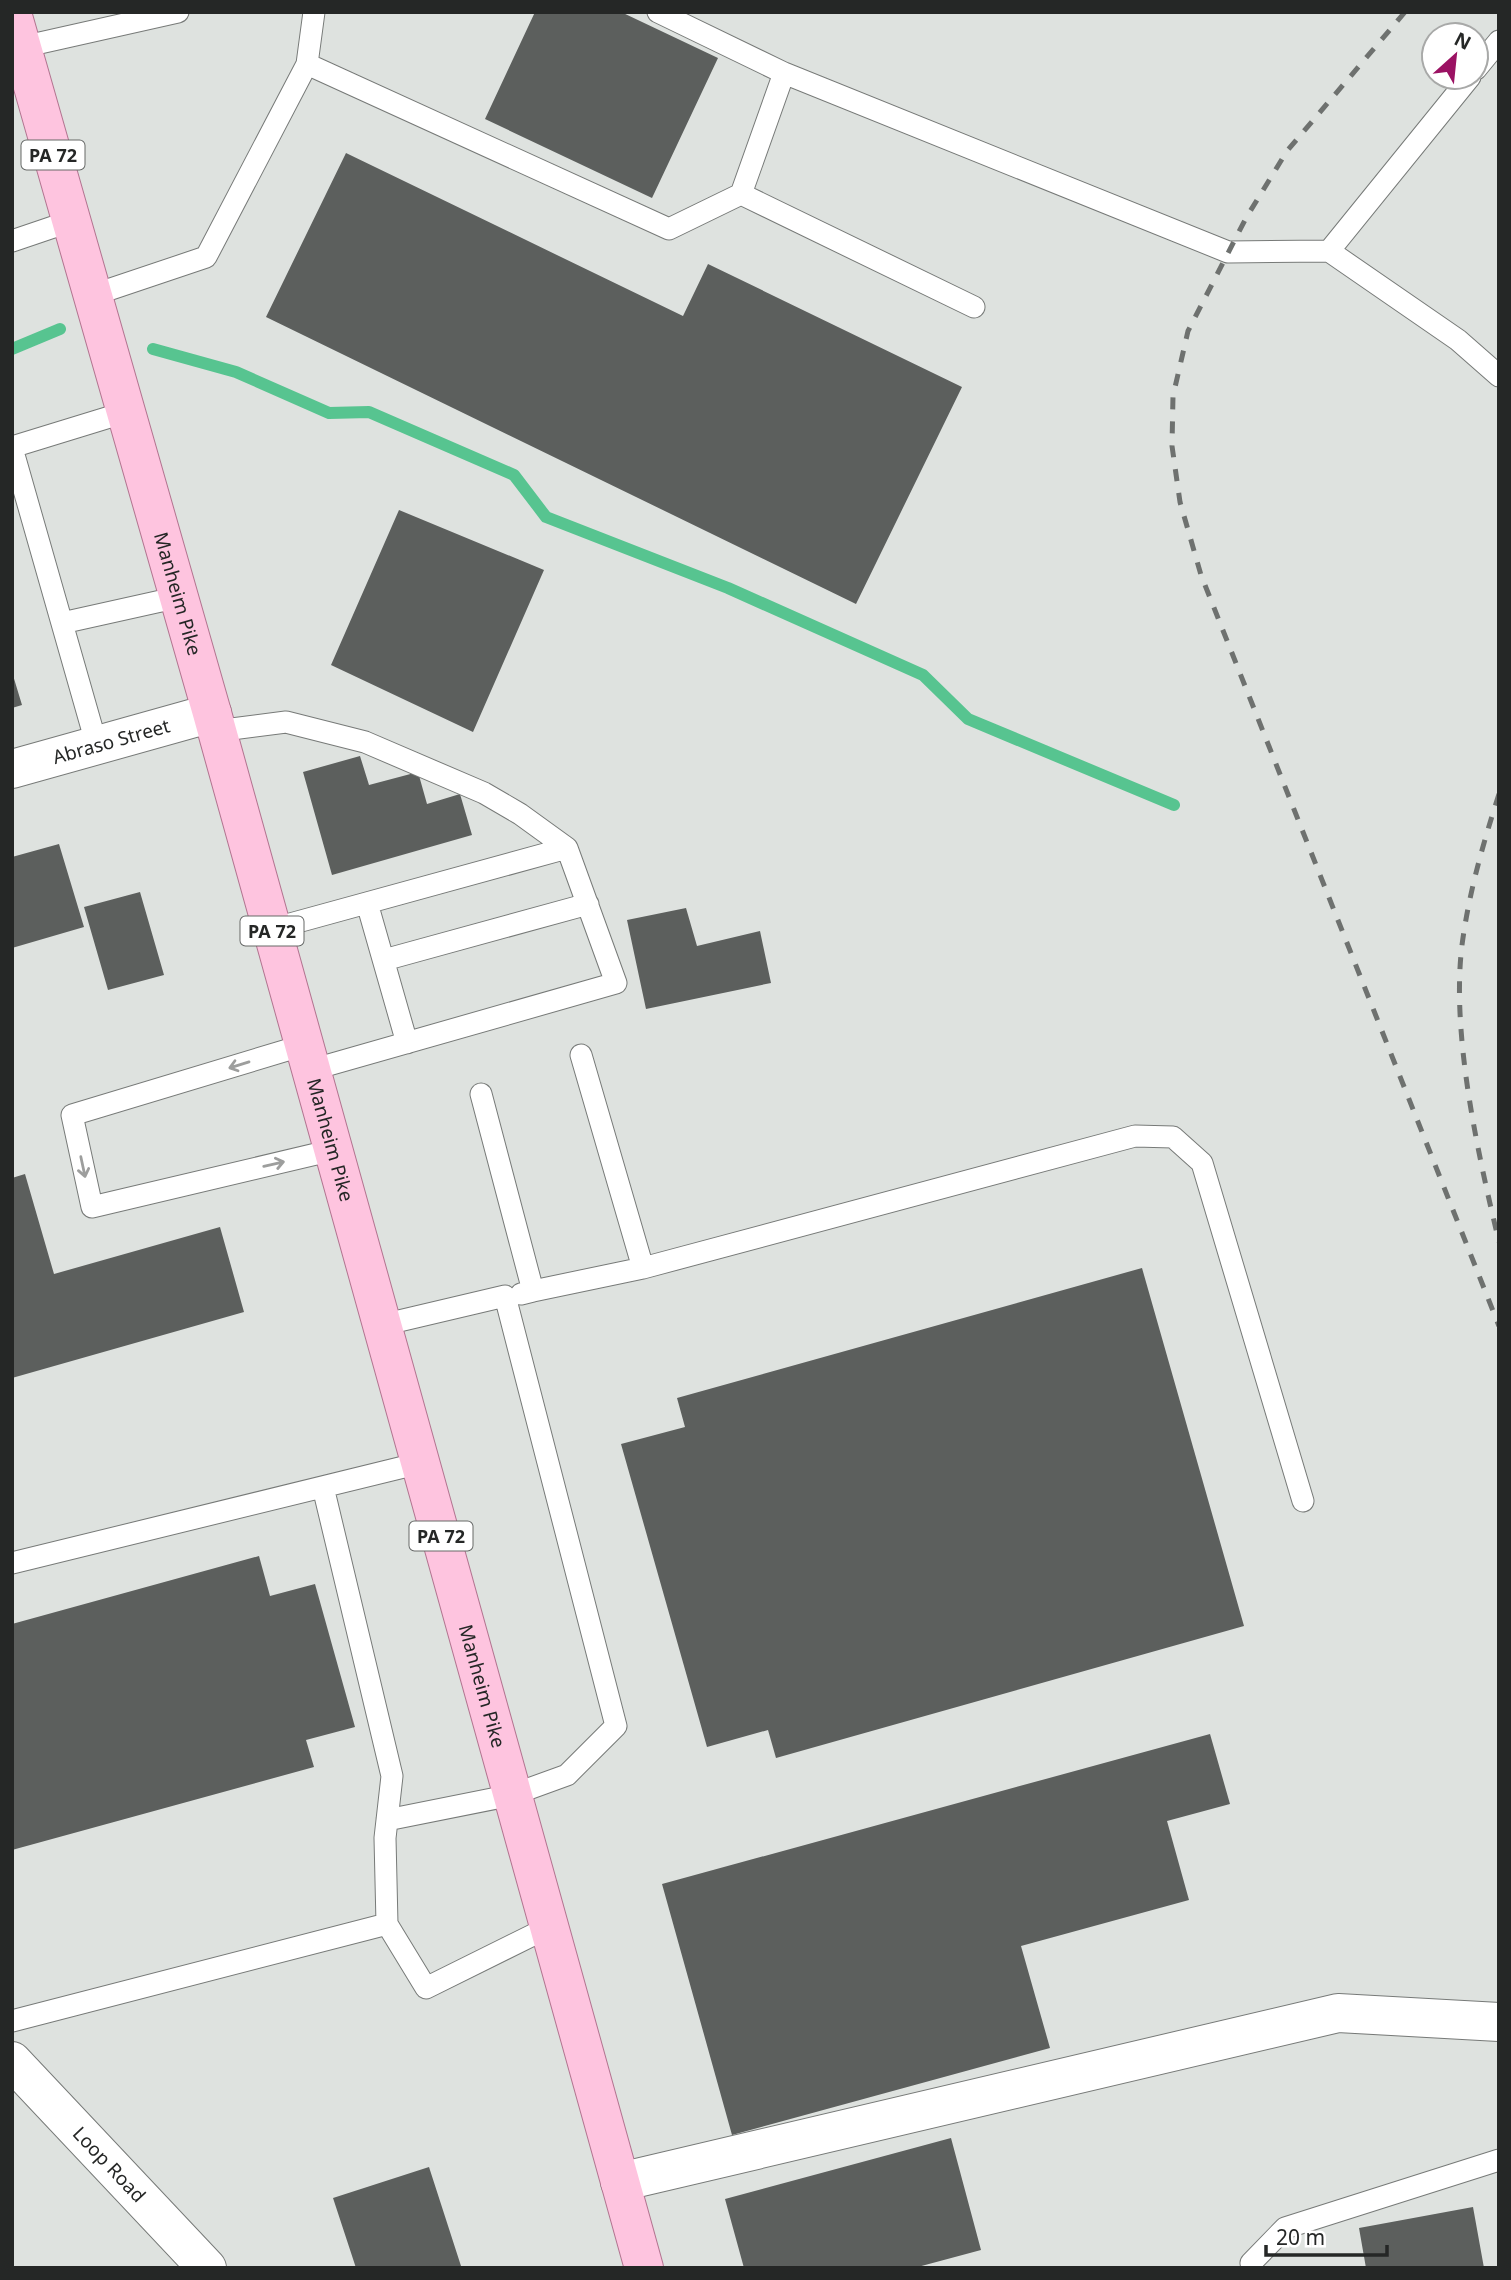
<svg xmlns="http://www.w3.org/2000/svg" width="1511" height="2280" viewBox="0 0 1511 2280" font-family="'Noto Sans',sans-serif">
<rect width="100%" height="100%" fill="#dee2df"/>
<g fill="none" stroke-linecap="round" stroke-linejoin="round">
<path stroke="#57c490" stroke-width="12" d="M12,349L60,329
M153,349L236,372L329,413L369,412L514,475L546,517L728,588L923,675L968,719L1174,805"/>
</g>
<path fill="#5c5f5d" d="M535,12H621L718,58L652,198L485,119Z
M346,153L683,316L708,264L962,387L856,604L266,317Z
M399,510L544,570L473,732L331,665Z
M12,672L22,705L12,708Z
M360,756L369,785L418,772L427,804L460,794L472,835L332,875L303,772Z
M59,844L84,927L12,948V857Z
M140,892L164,975L108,990L84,907Z
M686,908L697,946L760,931L771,983L646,1009L627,920Z
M25,1174L54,1274L220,1227L244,1312L12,1378V1178Z
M1142,1268L1244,1626L776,1758L768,1730L707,1747L621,1444L685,1427L677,1398Z
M259,1556L270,1596L315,1584L355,1727L306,1740L314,1767L12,1850V1624Z
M1210,1734L1230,1804L1167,1821L1189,1900L1021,1946L1050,2048L732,2135L662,1884Z
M951,2138L981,2250L914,2268H744L725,2199Z
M429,2167L461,2266L356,2268L333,2198Z
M1473,2207L1484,2268H1366L1359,2228Z"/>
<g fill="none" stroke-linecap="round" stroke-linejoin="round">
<g stroke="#777a78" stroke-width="23">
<path id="lane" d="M658,12L784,73L741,194
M22,47L178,12
M307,64L314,12
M1476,69L1499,41
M784,73L1228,252L1329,251L1470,77
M12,241L71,221
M1329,251L1458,340L1499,376
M93,295L206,257L307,64L669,229L741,194L974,307
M12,447L126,412
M12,448L97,746
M62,623L179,597
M216,731L286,722L365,742L484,793L520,814L567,848
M367,903L407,1043
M272,929L567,848L616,983L311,1070
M384,960L588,904
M304,1045L72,1115L92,1207L333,1150
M481,1094L533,1291L521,1294
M643,1268L1135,1136L1173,1137L1202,1163L1303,1501
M533,1291L643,1268L581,1055
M382,1325L505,1296L616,1726L567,1775L512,1795L387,1820
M323,1487L392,1776L385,1838L387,1924L426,1988L549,1927
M12,1563L420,1463
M12,2021L387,1924
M1252,2268L1251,2263L1285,2228L1499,2160"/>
</g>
<g stroke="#777a78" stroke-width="40">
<g id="street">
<path id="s1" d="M12,769L212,713"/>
<path id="s2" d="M12,2061L207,2268"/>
<path d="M620,2182L1338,2013L1499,2022"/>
</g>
</g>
<g stroke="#b27490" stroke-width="40">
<g id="primary">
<path id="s3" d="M12,13L212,713L644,2268"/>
</g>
</g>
<use href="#lane" stroke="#fff" stroke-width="21"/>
<use href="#street" stroke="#fff" stroke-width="38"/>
<use href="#primary" stroke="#fec4df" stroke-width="38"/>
<path stroke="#6e716f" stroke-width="5" stroke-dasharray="12 12" stroke-linecap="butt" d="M1405,12L1287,151L1246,218L1188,331L1173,396L1172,446L1180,502L1201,575L1499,1326
M1499,794C1483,844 1469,892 1462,945C1451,1034 1478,1154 1499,1242"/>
</g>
<defs><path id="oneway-shaft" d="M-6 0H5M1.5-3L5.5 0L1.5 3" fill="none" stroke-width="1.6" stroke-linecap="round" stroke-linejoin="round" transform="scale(1.75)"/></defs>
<g stroke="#9d9e9d">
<use href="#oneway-shaft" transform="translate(239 1065) rotate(163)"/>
<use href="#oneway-shaft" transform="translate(274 1164) rotate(-13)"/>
<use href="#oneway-shaft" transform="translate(83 1167) rotate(78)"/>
</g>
<g text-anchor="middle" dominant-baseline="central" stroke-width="7" stroke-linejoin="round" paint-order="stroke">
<g fill="#fff" stroke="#666867" stroke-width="2">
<rect x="21.5" y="140.5" width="63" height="29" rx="5"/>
<rect x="240.5" y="916.5" width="63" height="29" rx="5"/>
<rect x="409.5" y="1521.5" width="63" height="29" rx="5"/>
</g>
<g font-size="18" font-weight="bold" fill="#252726">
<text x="53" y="155">PA 72</text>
<text x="272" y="931">PA 72</text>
<text x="441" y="1536">PA 72</text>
</g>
<g font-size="19" fill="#252726" stroke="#fff">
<text stroke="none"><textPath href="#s3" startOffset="604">Manheim Pike</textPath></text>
<text stroke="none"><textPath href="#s1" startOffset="103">Abraso Street</textPath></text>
<text stroke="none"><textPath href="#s3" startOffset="1171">Manheim Pike</textPath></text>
<text stroke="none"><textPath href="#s3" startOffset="1738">Manheim Pike</textPath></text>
<text stroke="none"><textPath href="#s2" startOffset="142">Loop Road</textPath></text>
</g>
</g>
<rect width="1511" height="2280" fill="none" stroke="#252726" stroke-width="28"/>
<g transform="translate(1455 56) rotate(27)"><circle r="33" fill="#ffffff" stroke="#a8a9a8" stroke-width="2"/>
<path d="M0-5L12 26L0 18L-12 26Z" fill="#9b1263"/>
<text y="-10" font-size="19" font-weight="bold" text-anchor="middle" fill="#252726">N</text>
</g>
<path d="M1266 2245v10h121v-10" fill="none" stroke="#252726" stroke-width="3.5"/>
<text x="1276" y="2245" font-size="21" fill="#252726" stroke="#ffffff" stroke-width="5" paint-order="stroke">20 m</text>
</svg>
